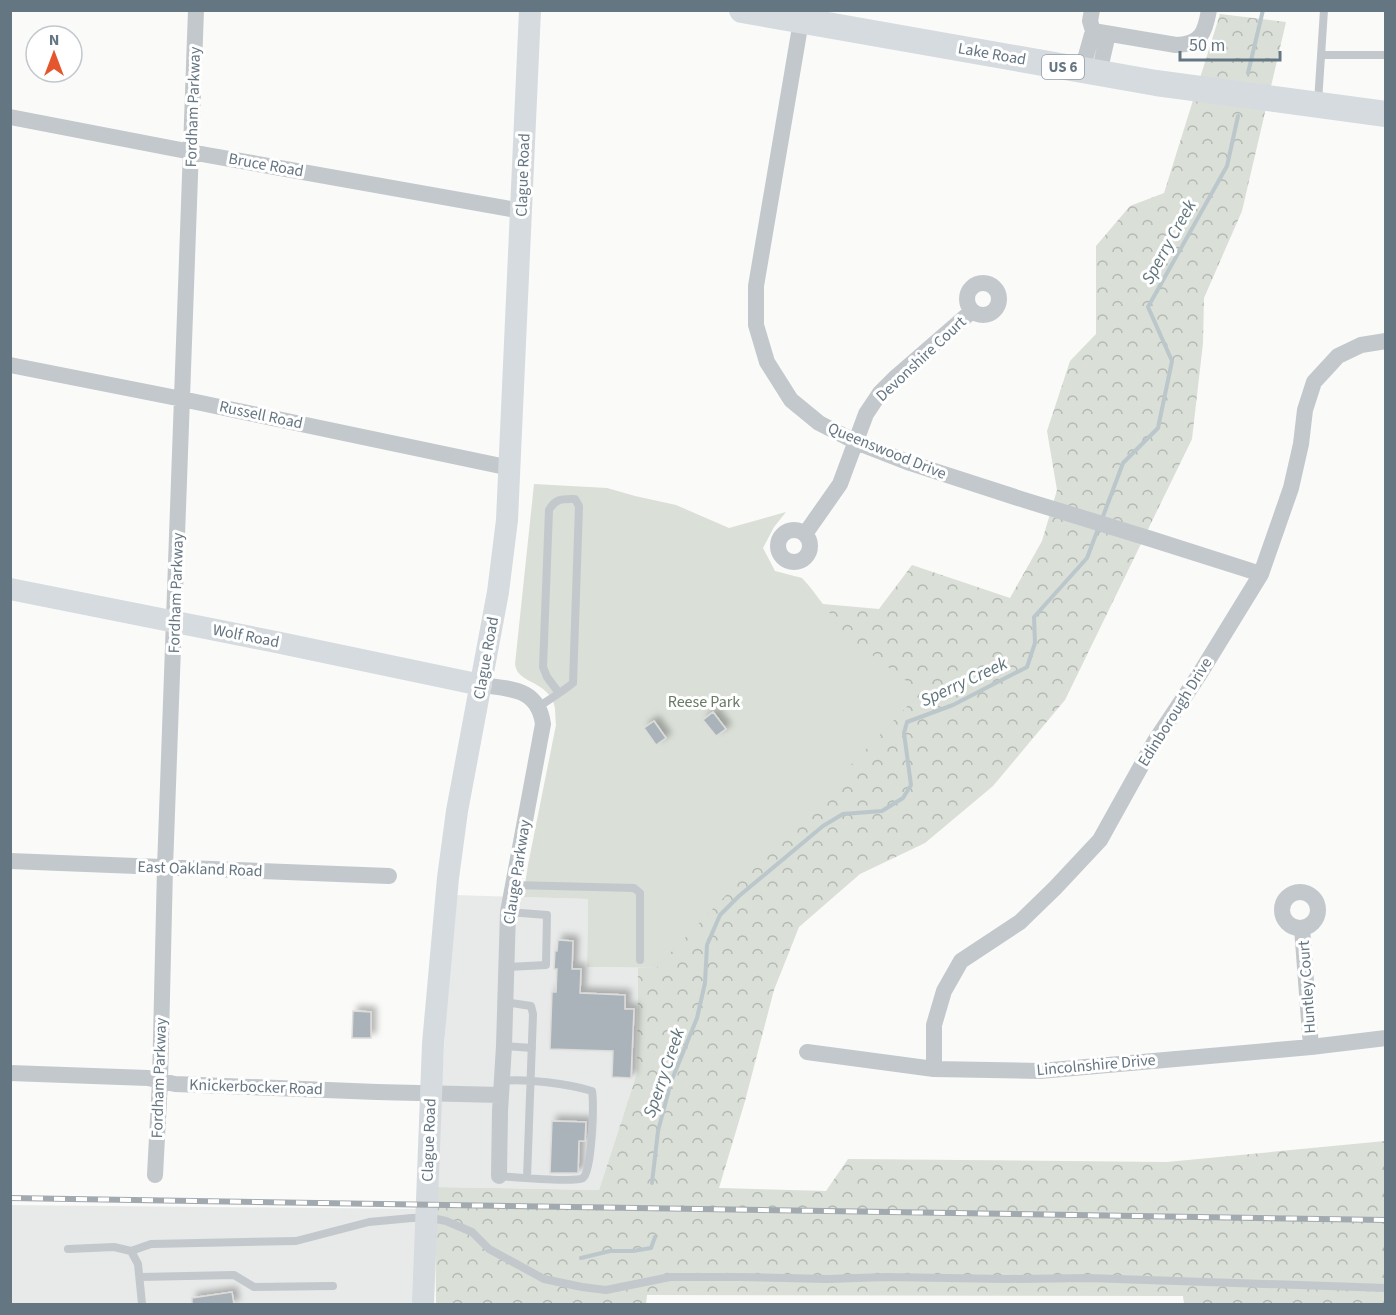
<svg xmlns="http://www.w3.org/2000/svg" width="1396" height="1315" viewBox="0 0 1396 1315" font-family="'Source Sans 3',sans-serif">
<defs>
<pattern id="forest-crowns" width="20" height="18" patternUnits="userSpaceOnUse" patternTransform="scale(1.5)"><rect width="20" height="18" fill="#dadfd7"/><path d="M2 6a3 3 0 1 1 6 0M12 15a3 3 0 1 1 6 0" fill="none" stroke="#b4b9b4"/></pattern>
<filter id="shadow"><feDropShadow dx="5" dy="-5" stdDeviation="3" flood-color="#0004"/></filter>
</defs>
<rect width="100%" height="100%" fill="#fafaf8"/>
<path fill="#e8e9e9" d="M454,895L588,899L587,967L638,968L637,1073L599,1190L435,1187Z
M11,1205L421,1209L418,1304H11Z"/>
<path fill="url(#forest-crowns)" d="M1220,14L1286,22L1242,211L1204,298L1203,343L1192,439L1065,700L993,786L925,843L860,874L799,927L774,990L745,1101L719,1188L826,1191L848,1159L1167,1162L1385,1141V1304H1184L1183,1296L647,1295L646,1304H436L435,1187L599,1190L637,1073L638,968H656L823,604L879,609L912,565L1010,598L1042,541L1057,490L1047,431L1070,361L1096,334V246L1130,206L1164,193Z"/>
<path fill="#dadfd7" d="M534,484L607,488L635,496L676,505L729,528L786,512L774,527L763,548L775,571L802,578L810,587L847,636L921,692L656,968L587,967L588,899L523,897L528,865L556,725C555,717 556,708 553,701C543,680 517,683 515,664Z"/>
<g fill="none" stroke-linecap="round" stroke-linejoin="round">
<path stroke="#bbc7cb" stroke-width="4" d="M1248,73L1263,10
M1102,519L1123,463L1158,428L1172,361L1148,307L1227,166L1238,116
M652,1183L658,1131L671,1082L697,1018L705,983L707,945L720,915L739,896L823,826L843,814L882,811L903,798L911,785L904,733L907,722L953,705L1027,667L1035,643L1034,617L1087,558L1098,529
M581,1258L610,1251H633L651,1248L655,1237"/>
</g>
<path fill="#aab3b9" stroke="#dcdcda" stroke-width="1.5" filter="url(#shadow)" d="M713,712L726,729L716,736L703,720Z
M654,721L666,738L656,745L644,728Z
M558,940L573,941L572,969H581L580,993L625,995V1009H634L631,1078L612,1077L613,1051L550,1049L552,992H556L557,969H554L555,951H557Z
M353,1011L371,1012V1038H352Z
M552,1121L586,1122L585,1141H579L578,1173H550Z
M232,1292L234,1305H192V1298Z"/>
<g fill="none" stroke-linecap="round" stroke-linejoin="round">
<path stroke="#c3c8cc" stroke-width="8" d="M1322,55H1386
M1318,102L1324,10
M538,707C550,699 562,692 573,683L579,506L575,499C562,499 556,498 549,510L543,667L547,677L559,693
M512,885L634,888L640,893V960
M506,967L546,965L547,915L508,912
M505,1002L531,1006L533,1014L527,1178
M504,1046L532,1048
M499,1176C512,1177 575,1183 583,1178C592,1172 594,1103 592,1091C569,1084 525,1078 502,1081
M68,1249L114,1247L131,1251L138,1264L142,1304
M131,1251L151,1244L296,1241L369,1222L412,1218H432L446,1221L472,1232L489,1249L544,1279L582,1287L606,1290L670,1277H741L828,1279L886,1277L1007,1279L1088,1278L1386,1288
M140,1277L234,1275L254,1287L333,1286"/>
<path stroke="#c3c8cc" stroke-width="16" d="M1092,10L1090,21L1093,31L1176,45C1201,44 1205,33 1209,10
M801,21L756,286V325L767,362L791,400L819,423L856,442L910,463L1021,499L1151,539L1261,574
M1082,70L1093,31
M1099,73L1108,34
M10,117L207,155L522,211
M967 299a16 16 0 1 1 32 0a16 16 0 1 1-32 0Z
M10,365L182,399L510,468
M778 546a16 16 0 1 1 32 0a16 16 0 1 1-32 0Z
M805,534L840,484L866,414L880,393L896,377L972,311
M481,685C511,689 538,688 543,724L508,912L504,1046L500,1111L499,1176
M10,861L389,876
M1282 910a18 18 0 1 1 36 0a18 18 0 1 1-36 0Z
M1302,928L1311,1047
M807,1052L934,1069L1040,1071L1311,1047L1386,1038
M934,1069V1025L944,991L961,961L1020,922L1055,888L1100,840L1155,741L1199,675L1261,574L1291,488L1301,444L1305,410L1314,382L1338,356L1361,345L1386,341
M10,1073L148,1078L175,1084L377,1092L501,1095
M155,1175L160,1081L165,868L196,10"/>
<path stroke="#d6dbdf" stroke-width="22" d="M10,589L276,642L481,685
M423,1304L433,1044L448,878L457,811L498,592L507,520L530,10"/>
<path stroke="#d6dbdf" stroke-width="26" d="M742,10L1156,83L1386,114"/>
<g stroke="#a2aab0" stroke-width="6">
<path id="rail" d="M10,1198L1386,1220"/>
</g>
<use href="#rail" stroke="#fff" stroke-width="4" stroke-dasharray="11" stroke-linecap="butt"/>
</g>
<g text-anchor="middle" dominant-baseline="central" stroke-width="6" stroke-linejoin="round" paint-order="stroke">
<rect fill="#fff" stroke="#939fa8" stroke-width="1.5" x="1042" y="55" width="42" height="24" rx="4.5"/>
<g font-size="15" font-weight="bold" fill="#657683">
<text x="1063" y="67">US 6</text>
</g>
<g font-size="16" fill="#657683" stroke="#fff">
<text transform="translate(992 54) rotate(10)">Lake Road</text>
<text transform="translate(193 107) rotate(-88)">Fordham Parkway</text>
<text transform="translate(266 165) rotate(10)">Bruce Road</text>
<text transform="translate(523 175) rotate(-88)">Clague Road</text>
<text transform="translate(921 359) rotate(-43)">Devonshire Court</text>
<text transform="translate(261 415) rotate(12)">Russell Road</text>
<text transform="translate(887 451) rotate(22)">Queenswood Drive</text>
<text transform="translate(176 593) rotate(-88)">Fordham Parkway</text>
<text transform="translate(246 636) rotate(11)">Wolf Road</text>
<text transform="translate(486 658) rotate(-80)">Clague Road</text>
<text transform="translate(1175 712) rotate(-58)">Edinborough Drive</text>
<text transform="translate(200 869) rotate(2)">East Oakland Road</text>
<text transform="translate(517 872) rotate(-81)">Clauge Parkway</text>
<text transform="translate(1307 987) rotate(-94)">Huntley Court</text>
<text transform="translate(1096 1065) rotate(-5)">Lincolnshire Drive</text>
<text transform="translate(159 1078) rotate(-88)">Fordham Parkway</text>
<text transform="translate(256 1087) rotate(2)">Knickerbocker Road</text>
<text transform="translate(429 1140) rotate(-88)">Clague Road</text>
</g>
<g font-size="16" fill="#687a64" stroke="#fff">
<text x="704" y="702">Reese Park</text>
</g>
<g font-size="18" font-style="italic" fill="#60757c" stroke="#fff">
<text transform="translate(1169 242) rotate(-61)">Sperry Creek</text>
<text transform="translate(964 682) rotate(-25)">Sperry Creek</text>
<text transform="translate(664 1073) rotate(-71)">Sperry Creek</text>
</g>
</g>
<rect width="1396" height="1315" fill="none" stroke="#657683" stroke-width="24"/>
<g transform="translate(54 54)"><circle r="28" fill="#ffffff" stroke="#c1c8cd" stroke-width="1.5"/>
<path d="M0-4.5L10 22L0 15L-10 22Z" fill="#e4572e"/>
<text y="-9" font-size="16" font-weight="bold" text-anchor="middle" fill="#657683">N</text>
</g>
<path d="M1180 51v9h100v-9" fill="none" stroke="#657683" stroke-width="3"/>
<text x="1189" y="51" font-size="18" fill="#657683" stroke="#ffffff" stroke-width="4.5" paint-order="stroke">50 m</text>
</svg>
